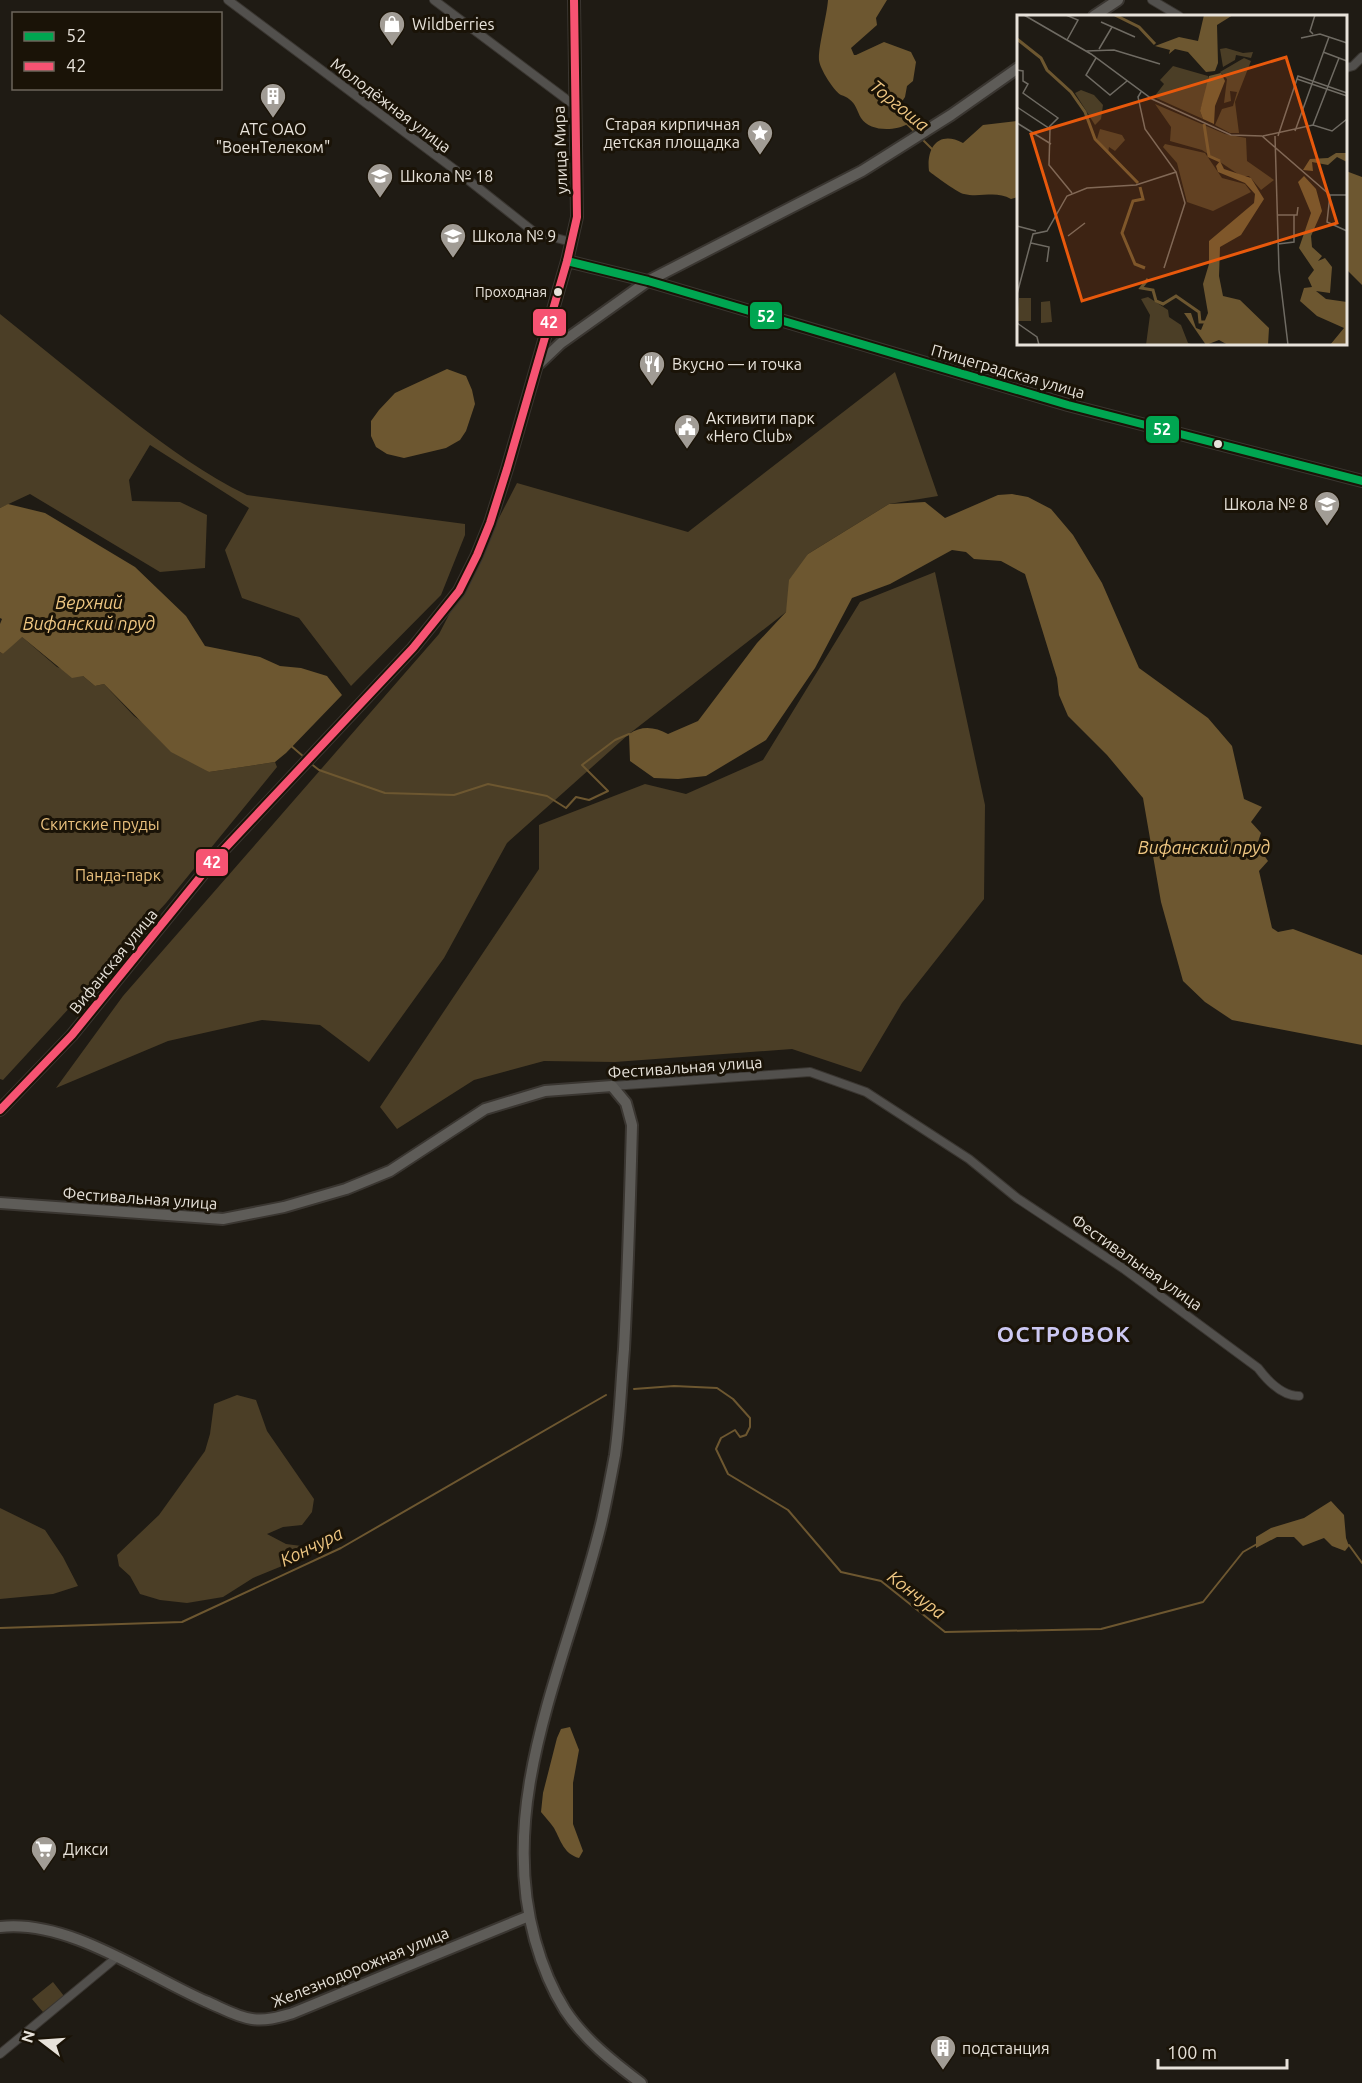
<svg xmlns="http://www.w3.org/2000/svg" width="1362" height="2083" viewBox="0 0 1362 2083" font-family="Ubuntu,sans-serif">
<rect width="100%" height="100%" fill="#1f1b14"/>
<path fill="#4b3e26" d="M0,314C44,349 87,385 132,420C169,448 205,475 247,495L465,524V535L441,595L351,686L299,618L242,598L225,550L249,508L150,445L129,480L132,501L180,502L207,515L205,568L160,572L30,494L0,508Z
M895,372L938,496L889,504L808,554L786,612L629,734L507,843L444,958L369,1062L320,1025L262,1020L168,1041L56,1088L123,996L439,634L517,483L688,532Z
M935,572L985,805L984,899L902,1003L861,1072L792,1049L615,1062L544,1061L474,1080L397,1129L380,1107L539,869V825L645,784L686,794L763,760L860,602Z
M21,636L57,667L83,676L95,686L104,684L134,716L209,772L275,762L277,767L166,903L3,1080L0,1079V652L3,654Z
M237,1395L256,1400L267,1431L314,1499L312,1512L302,1525L283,1527L267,1534L286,1544L309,1547V1555L253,1578L223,1597L187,1603L160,1600L140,1594L130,1576L119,1566L117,1555L159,1515L205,1451L210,1434L214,1404Z
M0,1508L45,1530L63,1557L78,1586L53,1594L0,1599Z
M53,1982L64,1996L43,2012L32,1999Z"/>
<path fill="#6d5730" d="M828,0H887L876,18L877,25L851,48L854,55H856L884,42L911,52L916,62L913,81L907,86L905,97L901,103V107L909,120L908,124C895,131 870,132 861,118C857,111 856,104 849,99C847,97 844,96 841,95C833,90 820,69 819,60C818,48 827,15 828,0Z
M1018,118V197L1011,199C996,190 980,198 964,194C960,194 933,175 929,171C926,147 939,130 963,143L983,125L1017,121Z
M1346,171L1362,177V285L1346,269Z
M447,369L466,376L472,390L475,404L466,431L460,440L446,448L404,458L387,454L376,447L371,436V421L379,410L395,393Z
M1012,494L1028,497L1051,509L1073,535L1102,583L1139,668L1208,718L1232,746L1244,799L1262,807L1251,822L1261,833L1257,845L1268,861L1259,871L1272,928L1278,932L1293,929L1362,955V1045L1232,1020L1205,1002L1183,981L1161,902L1143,798L1107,755L1068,716L1059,695L1057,678L1025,574L1001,561L974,559L966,552L952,550L890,584L852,598L815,668L766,740L706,776L678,779L654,778L630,761L629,734C642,725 655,727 668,734L698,721L757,643L786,612L789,580L808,554L889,504L925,502L945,518L998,495Z
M8,504L45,513L135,567L186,616L205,646L260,657L280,666L301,668L327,676L342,695L286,753L275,762L209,772L171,752L104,684L95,686L83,676L72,678L22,637L3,654L0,652V624L2,619L0,618V508Z
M1331,1501L1344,1515L1346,1538L1349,1546L1345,1551L1332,1546L1324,1538L1303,1546L1294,1537H1277L1256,1548V1537L1271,1528L1304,1518Z
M570,1727L579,1750L573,1783V1824L583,1851L579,1858C564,1854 561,1841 554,1828C550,1822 545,1817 541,1812L543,1793L557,1738L561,1729Z"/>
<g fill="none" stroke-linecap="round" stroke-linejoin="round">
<path stroke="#6d5730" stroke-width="2" d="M906,123L917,134
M921,138L932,149
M290,745L304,757
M310,763L319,770L385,793L454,795L488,784L547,796L566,808L576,797L589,800L608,791L582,765L615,740L629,734L632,735
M634,1389L674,1386L717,1388L733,1399L750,1418V1427L746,1435L740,1437L735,1430L721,1438L716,1449L728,1474L788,1510L841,1572L881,1581L945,1632L1101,1629L1203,1602L1243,1552L1257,1544
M1349,1545L1362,1563
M0,1628L182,1622L341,1548L606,1395"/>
<g stroke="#3a3631" stroke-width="10">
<path id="street" d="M228,0L462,175L534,232L571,242
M434,0L574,105
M1152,0L1179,16
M1346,68L1353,66L1362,57
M612,1086L810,1072L866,1092L969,1159L1017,1198L1124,1269L1258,1368C1267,1380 1282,1396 1299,1396
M0,2054L117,1957"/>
</g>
<g stroke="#3a3631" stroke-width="14">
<path id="secondary" d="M1094,16L1118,0
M567,261L648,281L1068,405L1362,481
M540,363L561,343L648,281L862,171L951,115L1018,68
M0,1110L72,1035L214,860L413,648L459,591L477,555L490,523L507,469L567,261L577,217L574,0
M0,1203L223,1219L284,1207L346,1189L390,1171L485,1109L545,1091L612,1086L626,1103L632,1125C630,1200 628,1274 624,1349C621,1384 620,1420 615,1455C611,1476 607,1498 602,1520C570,1656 495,1797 535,1940C542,1965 551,1988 565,2010C584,2039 613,2062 641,2083
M0,1927C68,1919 144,1974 205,2001C220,2007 236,2017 252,2019C267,2021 279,2017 293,2013L529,1916"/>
</g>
<use href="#street" stroke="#52504d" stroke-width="8"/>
<use href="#secondary" stroke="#5e5c58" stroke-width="10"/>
<g stroke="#1a1307" stroke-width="12">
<path id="bus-1" d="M567,261L648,281L1068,405L1362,481"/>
</g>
<g stroke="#1a1307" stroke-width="12">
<path id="bus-2" d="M0,1110L72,1035L214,860L413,648L459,591L477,555L490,523L507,469L567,261L577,217L574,0"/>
</g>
<use href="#bus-1" stroke="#00a651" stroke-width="8"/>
<use href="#bus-2" stroke="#f65372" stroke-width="8"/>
</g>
<defs>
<g id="shop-pin" transform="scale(1.35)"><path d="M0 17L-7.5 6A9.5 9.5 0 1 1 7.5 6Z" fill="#a19c95" stroke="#1a1307"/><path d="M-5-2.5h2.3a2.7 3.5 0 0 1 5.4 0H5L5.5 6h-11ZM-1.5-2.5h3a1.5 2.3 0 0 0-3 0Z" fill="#fff"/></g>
<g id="building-pin" transform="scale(1.35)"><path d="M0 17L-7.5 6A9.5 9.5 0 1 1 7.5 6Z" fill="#a19c95" stroke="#1a1307"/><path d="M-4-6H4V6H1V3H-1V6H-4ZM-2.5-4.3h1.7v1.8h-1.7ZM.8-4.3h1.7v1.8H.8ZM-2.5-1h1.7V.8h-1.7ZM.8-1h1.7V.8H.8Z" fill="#fff"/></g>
<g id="sight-pin" transform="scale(1.35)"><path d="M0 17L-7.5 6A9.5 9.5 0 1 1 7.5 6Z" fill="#a19c95" stroke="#1a1307"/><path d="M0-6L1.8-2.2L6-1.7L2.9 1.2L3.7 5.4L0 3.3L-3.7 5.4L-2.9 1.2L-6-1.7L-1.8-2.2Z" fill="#fff"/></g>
<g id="school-pin" transform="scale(1.35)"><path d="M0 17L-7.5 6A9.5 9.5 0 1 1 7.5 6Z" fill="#a19c95" stroke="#1a1307"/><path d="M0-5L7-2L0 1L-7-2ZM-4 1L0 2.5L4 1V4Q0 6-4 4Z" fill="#fff"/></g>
<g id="restaurant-pin" transform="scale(1.35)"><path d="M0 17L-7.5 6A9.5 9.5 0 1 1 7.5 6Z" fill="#a19c95" stroke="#1a1307"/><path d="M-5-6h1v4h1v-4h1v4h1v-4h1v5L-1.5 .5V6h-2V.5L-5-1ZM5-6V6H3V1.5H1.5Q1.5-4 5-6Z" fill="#fff"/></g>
<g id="civic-pin" transform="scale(1.35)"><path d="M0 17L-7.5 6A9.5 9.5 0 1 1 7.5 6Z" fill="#a19c95" stroke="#1a1307"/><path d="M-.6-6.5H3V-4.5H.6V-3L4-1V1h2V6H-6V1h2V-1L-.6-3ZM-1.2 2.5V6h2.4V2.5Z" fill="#fff"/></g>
<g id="supermarket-pin" transform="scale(1.35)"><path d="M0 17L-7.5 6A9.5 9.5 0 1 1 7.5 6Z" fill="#a19c95" stroke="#1a1307"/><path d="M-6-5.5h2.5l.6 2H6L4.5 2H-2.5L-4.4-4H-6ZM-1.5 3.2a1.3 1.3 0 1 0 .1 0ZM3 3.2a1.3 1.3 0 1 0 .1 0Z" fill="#fff"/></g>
</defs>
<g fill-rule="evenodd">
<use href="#shop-pin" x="392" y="24"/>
<use href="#building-pin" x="273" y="96"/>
<use href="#sight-pin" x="760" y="133"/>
<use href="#school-pin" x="380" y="176"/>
<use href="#school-pin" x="453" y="236"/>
<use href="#restaurant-pin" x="652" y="364"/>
<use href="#civic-pin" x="687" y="427"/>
<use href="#school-pin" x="1327" y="504"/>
<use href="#supermarket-pin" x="44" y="1849"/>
<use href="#building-pin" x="943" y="2048"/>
</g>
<g fill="#e7e2da" stroke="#1a1307" stroke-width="2">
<circle cx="558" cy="292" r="5"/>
<circle cx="1218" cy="444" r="5"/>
</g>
<g text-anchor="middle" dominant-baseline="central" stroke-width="6" stroke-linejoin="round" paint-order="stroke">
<g font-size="14" fill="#e7e2da" stroke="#1a1307" text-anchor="end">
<text x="547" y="292">Проходная</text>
</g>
<g font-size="16" fill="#e7e2da" stroke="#1a1307" text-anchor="start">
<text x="412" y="24">Wildberries</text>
<text x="740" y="124" text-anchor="end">Старая кирпичная<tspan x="740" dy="18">детская площадка</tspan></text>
<text x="273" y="129" text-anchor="middle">АТС ОАО<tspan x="273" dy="18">"ВоенТелеком"</tspan></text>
<text x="400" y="176">Школа № 18</text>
<text x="472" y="236">Школа № 9</text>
<text x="672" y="364">Вкусно — и точка</text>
<text x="706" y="418">Активити парк<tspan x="706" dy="18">«Hero Club»</tspan></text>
<text x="1308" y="504" text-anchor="end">Школа № 8</text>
<text x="63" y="1849">Дикси</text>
<text x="962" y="2048">подстанция</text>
</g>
<g font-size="16" fill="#e7e2da" stroke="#1a1307">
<text transform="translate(391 105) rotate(37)">Молодёжная улица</text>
<text transform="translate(560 150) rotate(-92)">улица Мира</text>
<text transform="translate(1008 371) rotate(16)">Птицеградская улица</text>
<text transform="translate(113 961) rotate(-51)">Вифанская улица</text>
<text transform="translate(685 1067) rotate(-4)">Фестивальная улица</text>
<text transform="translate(140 1198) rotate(4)">Фестивальная улица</text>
<text transform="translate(1137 1262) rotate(35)">Фестивальная улица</text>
<text transform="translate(360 1967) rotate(-22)">Железнодорожная улица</text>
</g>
<g font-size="16" fill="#eac17e" stroke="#1a1307">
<text x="100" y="824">Скитские пруды</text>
<text x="118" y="875">Панда-парк</text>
</g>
<g font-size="18" font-style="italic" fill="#eec682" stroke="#1a1307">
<text transform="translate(900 105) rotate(39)">Торгоша</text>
<text x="89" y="602">Верхний<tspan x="89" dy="21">Вифанский пруд</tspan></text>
<text x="1204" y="847">Вифанский пруд</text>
<text transform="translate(311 1546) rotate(-26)">Кончура</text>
<text transform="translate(917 1594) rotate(37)">Кончура</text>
</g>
<g font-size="22" font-weight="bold" letter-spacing="1.5" fill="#ccc8f3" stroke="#1a1307">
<text x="1064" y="1333">ОСТРОВОК</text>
</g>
</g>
<g transform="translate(1017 15)">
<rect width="330" height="330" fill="#1f1b14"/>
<path d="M209,33L226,38L236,37L234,43L219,40L218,45L206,52L203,34ZM227,43L234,46L218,87L222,118H213L198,110L205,94L216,91L220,77L213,76L214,86L207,88L210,64L203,57ZM156,51L191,61L192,68L183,96L186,104L137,82L147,69L143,65ZM64,75L77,80L86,90L84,104L78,110L58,78ZM138,89L208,119L229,123L230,146L257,165L244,175L232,161H224L185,135L153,126L154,112ZM83,114L105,120L108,125L98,136L92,132L91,138L80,124ZM148,129L188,138L205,163L228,169L234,177L196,196L170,187L160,148L146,132ZM131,282L151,295L152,302L164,310L171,328L177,330H129L133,300L124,284ZM2,283H14V306H0ZM33,286L35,307L24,308V287Z" fill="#4b3e26"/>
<path d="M187,0H216L200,10L201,48L198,56L189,57L171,37L158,34L152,39L153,35L138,31L162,22L181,26ZM204,58L208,66L198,91L197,109L186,104L183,96L192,61ZM319,138H329L330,147L320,142L311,150L295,147L296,156L286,155L293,144L311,143ZM203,146L207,154L234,163L247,184L224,220L203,232L202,261L206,281L223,285L252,313L251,330H211L202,325L189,330L167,298H174L179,313L184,315L191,298L186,269L192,249V226L237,188L238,179L228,168L201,157L199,151ZM287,161L299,174L305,196L294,221L295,232L305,241L301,246L308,243L315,252L313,278L299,276L309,284L330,287V330H313L327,313L300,301L283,286L287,273L295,272L291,263L297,255L282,233L294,198L281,167Z" fill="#6d5730"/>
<path fill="none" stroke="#6d5730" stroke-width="3" d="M98,0L122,12L138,29M0,24L24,43L30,55L54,77L68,97L78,124L121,168M187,109L192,141L203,146M123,172L126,184L116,186L105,218L118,249L128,253M131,264L124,273L136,275L139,286L146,289L159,281L182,297L183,307H188"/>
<path fill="none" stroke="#6f6b63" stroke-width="1.5" d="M7,0L74,39L135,84L214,120L245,121L313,180H330M49,0L61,5L50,25M84,7L118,22M296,19L293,16L298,0M284,23L303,19L330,28M82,34L95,12M69,36L97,35L143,49M306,37L330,46M79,43L69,60L93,80L110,66M0,55L6,56V66L11,69L6,78L41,103L32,112M280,64L330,81M0,92L33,114L32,150L55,178M0,108L34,129M296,110L322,43M278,116L312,22M246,121L296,110L315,116L330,104M258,121L262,255L271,330M261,121L281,61L330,78M313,180L310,207L330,216M260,200H280L281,192M0,211L19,216M51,221L68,208M14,228L32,232L30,247M261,229L277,227V200M147,253L168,188L159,157M0,279L16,219L30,216L50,181L70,173L119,170L159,157L128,114L121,82L124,77M0,308L20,322L22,330"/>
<path fill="#e8590c" fill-opacity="0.15" stroke="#e8590c" stroke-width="3" d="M269,42L320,208L65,286L14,119Z"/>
<rect width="330" height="330" fill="none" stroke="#e7e2da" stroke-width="3"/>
</g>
<g stroke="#1a1307" stroke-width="2">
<rect x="749" y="301" width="34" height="29" rx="6" fill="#00a651"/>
<rect x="532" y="308" width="35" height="29" rx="6" fill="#f65372"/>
<rect x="1145" y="415" width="35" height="29" rx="6" fill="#00a651"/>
<rect x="195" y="848" width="34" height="29" rx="6" fill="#f65372"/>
</g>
<g font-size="16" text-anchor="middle" font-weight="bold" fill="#fff">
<text x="766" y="322">52</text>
<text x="549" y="328">42</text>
<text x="1162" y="435">52</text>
<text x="212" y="868">42</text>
</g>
<rect x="12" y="12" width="210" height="78" fill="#1a1307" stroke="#6c665b" stroke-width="1.5"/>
<rect x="24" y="32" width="30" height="9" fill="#00a651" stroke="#6c665b" stroke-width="1.5"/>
<text x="66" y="42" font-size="18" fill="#e7e2da">52</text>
<rect x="24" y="62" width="30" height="9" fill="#f65372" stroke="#6c665b" stroke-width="1.5"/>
<text x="66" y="72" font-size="18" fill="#e7e2da">42</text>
<g transform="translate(42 2041) rotate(287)" stroke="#1a1307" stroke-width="4.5" paint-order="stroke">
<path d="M0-4.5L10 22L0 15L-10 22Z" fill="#e7e2da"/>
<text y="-9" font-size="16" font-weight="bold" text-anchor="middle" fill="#e7e2da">N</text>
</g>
<path d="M1158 2059v9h129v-9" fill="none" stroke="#e7e2da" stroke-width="3"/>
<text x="1167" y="2059" font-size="18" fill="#e7e2da" stroke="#1a1307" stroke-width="4.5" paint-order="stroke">100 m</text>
</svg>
